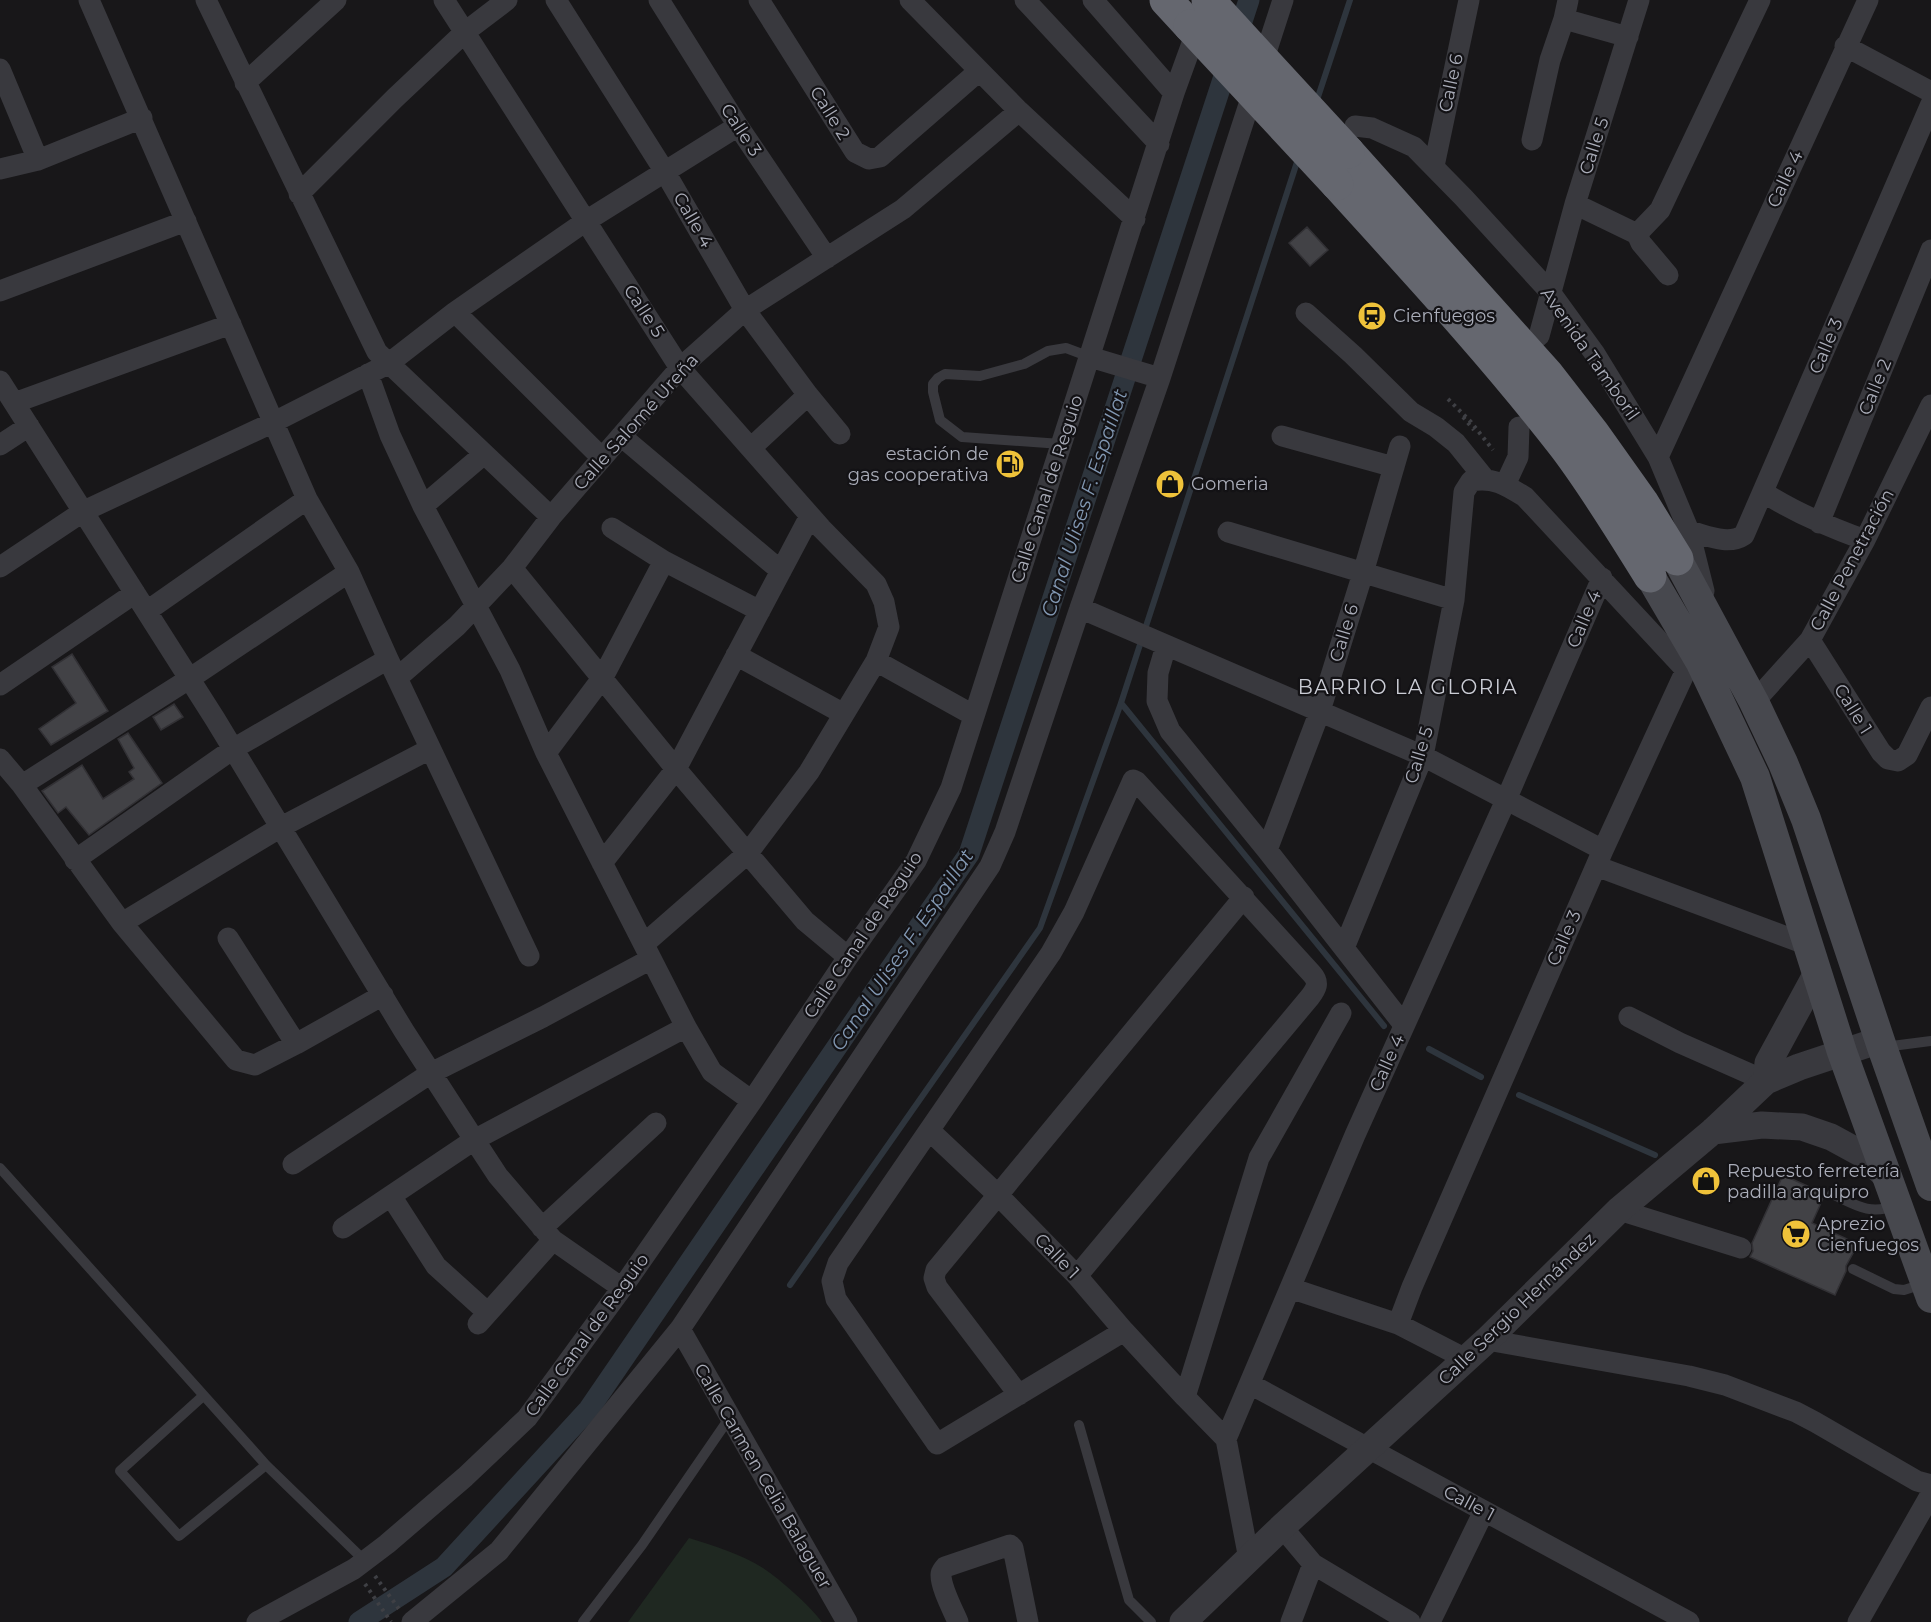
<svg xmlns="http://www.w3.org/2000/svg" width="1931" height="1622" viewBox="0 0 1931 1622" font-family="Montserrat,sans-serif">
<rect width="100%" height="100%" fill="#181719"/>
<path fill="#1f2821" d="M689,1538C714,1546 741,1554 763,1568C781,1580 809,1605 822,1622H628Z"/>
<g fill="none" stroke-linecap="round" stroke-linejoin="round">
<path stroke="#2e353d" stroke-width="6" d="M1316,103L1350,0
M1121,703L1384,1026
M1429,1049L1481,1077
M1519,1095L1655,1155
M790,1285L1040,928L1121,703L1298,159"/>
<path stroke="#2e353d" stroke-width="21" d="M359,1622L444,1567L589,1409L969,854L1249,0"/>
</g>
<path fill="#424246" stroke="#323135" stroke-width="1.5" d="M1307,227L1328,250L1310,266L1289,243Z
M72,654L108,711L51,745L39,729L76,703L52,667Z
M174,704L183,717L161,730L153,717Z
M128,733L162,783L89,835L66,807L58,813L42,791L82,765L103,799L134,779L129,772L134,768L118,739Z
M1783,1175L1825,1194L1812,1223L1858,1244L1846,1266V1271L1835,1295L1750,1257L1753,1251L1752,1243Z"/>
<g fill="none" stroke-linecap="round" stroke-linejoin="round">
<path stroke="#3f4045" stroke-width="4" stroke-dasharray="3 4.5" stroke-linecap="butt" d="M1448,399L1471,422L1493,450
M1463,417L1474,430
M375,1576L399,1609
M365,1584L391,1622"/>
<path stroke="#39393e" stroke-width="10" d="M1061,444L962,437L940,420L933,392V384L938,378L945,374L980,376L1024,364L1048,351L1066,348L1090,357
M1884,1047L1931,1041
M0,1168L266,1465L365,1561
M1832,1194C1856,1205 1868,1215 1895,1206
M1853,1269L1894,1289L1904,1290L1923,1284
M203,1396L120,1471L179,1536L266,1465
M1079,1425L1129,1600L1151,1622
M583,1622L642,1545L730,1417"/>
<path stroke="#39393e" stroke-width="21" d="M89,0L307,499L349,572L388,659L529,956
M206,0L377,352L551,517
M444,0L680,368L821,528L876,584L884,602L889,627L876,661L809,772L748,853L644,944
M556,0L665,172L745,310L808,395L840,434
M659,0L738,126L827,258
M759,0L855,152L869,159L880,157L979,71
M910,0L1019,111L1135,219
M1025,0L1159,144
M1093,0L1174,93
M1564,19L1628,37
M1845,46L1931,92
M0,69L38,160
M245,83L336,0
M1355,126L1372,128L1414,147L1464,198L1550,292L1595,354L1658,457L1689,531L1704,591
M1532,140L1550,60L1564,19L1568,0
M1434,166L1469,0
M0,169L38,160L142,118
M299,194L395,98L465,32L507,0
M1575,204L1637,234L1660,210L1760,0
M1637,234L1641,243L1668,275
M0,291L186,221
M455,312L602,458
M1306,313L1353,355L1411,412L1436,427L1456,443L1485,479
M1539,336L1575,204L1639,0
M1090,357L1160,378
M368,374L390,435L423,506L510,670L546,753L686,1027L712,1072L752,1101
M0,381L215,719L404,1031L479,1147L498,1176L553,1240L622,1288
M14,403L231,324
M621,436L781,571
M1282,436L1394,467
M0,445L29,426
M751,448L808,395
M1658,457L1868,0
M1505,485L1518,457L1519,427
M1763,492C1795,513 1829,527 1865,540
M423,506L484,454
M1819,523L1931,250
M612,528L664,561L760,611
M1689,531C1706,535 1728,546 1744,535L1931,104
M1228,532L1454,600
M0,567L84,511L274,422L388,364L455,312L586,221L738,126
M512,568L676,769L805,921L848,957
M1080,608L1423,756L1603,850
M147,611L307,499
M1810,640L1881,752L1888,759L1898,761L1907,755L1931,707
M1166,646L1158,673L1157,701L1170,731L1267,850L1404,1025
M736,655L844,714
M876,661L973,715
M397,678L457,626L512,568L551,517L680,368L745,310L903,209L1019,111
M0,685L135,593
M1754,702L1810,640L1865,540L1931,405
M546,753L603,677L664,561
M0,759L22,785L122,923L236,1060L255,1065L296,1044L383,995
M22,785L189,679L349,572
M1267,850L1320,711L1363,573L1400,446
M75,860L233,749L388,659
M602,863L676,769L810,516
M1596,866L1808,945
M122,923L281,827L430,749
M228,938L296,1044
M1344,948L1423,756L1454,600L1464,492L1471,481C1494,477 1506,485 1525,497L1686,670L1603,850L1412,1287L1398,1324
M1629,1017L1680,1043L1766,1081
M930,1131L999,1196L1077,1276L1124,1331L1185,1397L1226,1439
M293,1164L431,1073L543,1017L651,959
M391,1196L436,1266L488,1313
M1619,1210L1741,1248
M343,1228L474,1140L686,1027
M542,1228L656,1123
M1077,1276L1310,997C1316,989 1320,983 1312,974L1137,782L1133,780L1074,912L1051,953L838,1263L832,1281L836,1299L937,1444L1124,1331
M1290,1288L1398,1324L1466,1359
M478,1324L553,1240
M680,1329L847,1622
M1487,1340L1689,1376L1725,1385L1796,1412L1815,1422L1917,1481L1931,1485
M1250,1384L1689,1622
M1019,1395L937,1287L934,1278L936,1270L1244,897
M1185,1397L1259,1158L1341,1013
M1282,1527L1313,1564L1410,1622
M1249,1559L1226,1439L1355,1135L1506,800L1602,578
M257,1622L354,1569L387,1544L465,1477L527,1418L622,1288L752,1101L848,957L916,861L951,788L1174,93L1199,24
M412,1622L499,1551L680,1329L990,866L1005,832L1080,608L1160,378L1283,0
M958,1622C953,1610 941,1588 941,1575C941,1571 943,1570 945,1567L1010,1545L1013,1548L1028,1622
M1291,1622L1313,1564
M1430,1622L1484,1511
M1858,1622L1931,1494"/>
<path stroke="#39393e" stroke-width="27" d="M1766,1081L1768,1063L1817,973
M1713,1131L1762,1125L1802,1127L1831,1137L1864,1155L1888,1178
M1183,1622L1282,1527L1487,1340L1619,1210L1713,1131L1766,1081L1799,1067L1880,1040"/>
<path stroke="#47484e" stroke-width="30" d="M1677,559L1754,702L1783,763L1806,819L1882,1047L1931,1186
M1650,576L1701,663L1755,777L1842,1052L1931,1298"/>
<path stroke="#65676f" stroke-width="33" d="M1166,0L1190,26
M1348,152L1548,375L1593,433L1642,502L1677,559
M1337,184C1415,270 1494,355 1565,447C1596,488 1623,533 1650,576"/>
<path stroke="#65676f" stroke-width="33" d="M1208,0L1348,152
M1190,26L1337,184"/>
</g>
<defs>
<g id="station-disc" transform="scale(1.5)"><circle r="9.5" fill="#efc23a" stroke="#131215"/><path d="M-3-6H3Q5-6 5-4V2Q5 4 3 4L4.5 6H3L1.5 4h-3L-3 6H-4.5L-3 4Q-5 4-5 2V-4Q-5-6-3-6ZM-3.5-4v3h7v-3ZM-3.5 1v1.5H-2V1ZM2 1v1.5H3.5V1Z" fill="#111"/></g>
<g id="fuel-disc" transform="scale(1.5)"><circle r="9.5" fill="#efc23a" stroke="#131215"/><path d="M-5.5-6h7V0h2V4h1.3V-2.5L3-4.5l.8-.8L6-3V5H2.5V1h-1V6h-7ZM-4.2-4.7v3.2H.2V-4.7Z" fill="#111"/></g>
<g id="shop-disc" transform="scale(1.5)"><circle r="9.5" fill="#efc23a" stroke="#131215"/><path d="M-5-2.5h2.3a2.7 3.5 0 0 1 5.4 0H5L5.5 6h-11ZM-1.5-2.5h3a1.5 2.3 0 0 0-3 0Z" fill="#111"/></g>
<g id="supermarket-disc" transform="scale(1.5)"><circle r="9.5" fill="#efc23a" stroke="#131215"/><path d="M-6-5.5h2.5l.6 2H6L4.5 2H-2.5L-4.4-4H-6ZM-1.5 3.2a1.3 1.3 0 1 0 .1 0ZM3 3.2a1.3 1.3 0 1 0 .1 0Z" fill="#111"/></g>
</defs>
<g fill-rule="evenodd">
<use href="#station-disc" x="1372" y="316"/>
<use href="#fuel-disc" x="1010" y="464"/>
<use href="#shop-disc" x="1170" y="484"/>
<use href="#shop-disc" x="1706" y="1181"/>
<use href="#supermarket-disc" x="1796" y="1234"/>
</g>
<g text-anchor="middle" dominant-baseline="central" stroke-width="4.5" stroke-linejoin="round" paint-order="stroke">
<g font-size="18" fill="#aaadb9" stroke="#131215">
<text transform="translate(1451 83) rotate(-78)">Calle 6</text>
<text transform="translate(830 113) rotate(58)">Calle 2</text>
<text transform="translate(741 130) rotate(57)">Calle 3</text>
<text transform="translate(1594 146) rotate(-72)">Calle 5</text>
<text transform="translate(1785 179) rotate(-65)">Calle 4</text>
<text transform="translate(693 220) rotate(60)">Calle 4</text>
<text transform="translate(644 311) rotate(57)">Calle 5</text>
<text transform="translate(1826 346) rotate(-67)">Calle 3</text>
<text transform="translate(1590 354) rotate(55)">Avenida Tamboril</text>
<text transform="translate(1875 387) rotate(-68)">Calle 2</text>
<text transform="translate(636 422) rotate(-48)">Calle Salomé Ureña</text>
<text transform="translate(1047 489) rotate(-72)">Calle Canal de Reguio</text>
<text transform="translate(1852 560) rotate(-62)">Calle Penetración</text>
<text transform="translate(1584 619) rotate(-67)">Calle 4</text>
<text transform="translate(1344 633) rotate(-73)">Calle 6</text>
<text transform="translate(1853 709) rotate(58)">Calle 1</text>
<text transform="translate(1419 755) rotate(-73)">Calle 5</text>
<text transform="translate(863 935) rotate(-56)">Calle Canal de Reguio</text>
<text transform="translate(1564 938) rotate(-66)">Calle 3</text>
<text transform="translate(1387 1063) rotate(-66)">Calle 4</text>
<text transform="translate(1057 1256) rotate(46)">Calle 1</text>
<text transform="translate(1517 1309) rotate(-44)">Calle Sergio Hernández</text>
<text transform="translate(587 1335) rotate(-54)">Calle Canal de Reguio</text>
<text transform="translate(763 1476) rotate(60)">Calle Carmen Celia Balaguer</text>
<text transform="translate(1469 1503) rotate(28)">Calle 1</text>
</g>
<g font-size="18" fill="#aaadb9" stroke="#131215" text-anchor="start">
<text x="1393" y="316">Cienfuegos</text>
<text x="989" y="454" text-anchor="end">estación de<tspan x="989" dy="21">gas cooperativa</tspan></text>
<text x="1191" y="484">Gomeria</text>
<text x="1727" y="1171">Repuesto ferretería<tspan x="1727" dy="21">padilla arquipro</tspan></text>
<text x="1817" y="1224">Aprezio<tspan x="1817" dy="21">Cienfuegos</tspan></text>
</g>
<g font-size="20" font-style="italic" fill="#8298b3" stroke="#131215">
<text transform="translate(1084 503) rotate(-72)">Canal Ulises F. Espaillat</text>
<text transform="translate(902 950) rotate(-56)">Canal Ulises F. Espaillat</text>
</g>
<g font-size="20" letter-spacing="1.5" fill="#cbcdd5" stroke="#131215">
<text x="1408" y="687">BARRIO LA GLORIA</text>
</g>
</g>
</svg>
